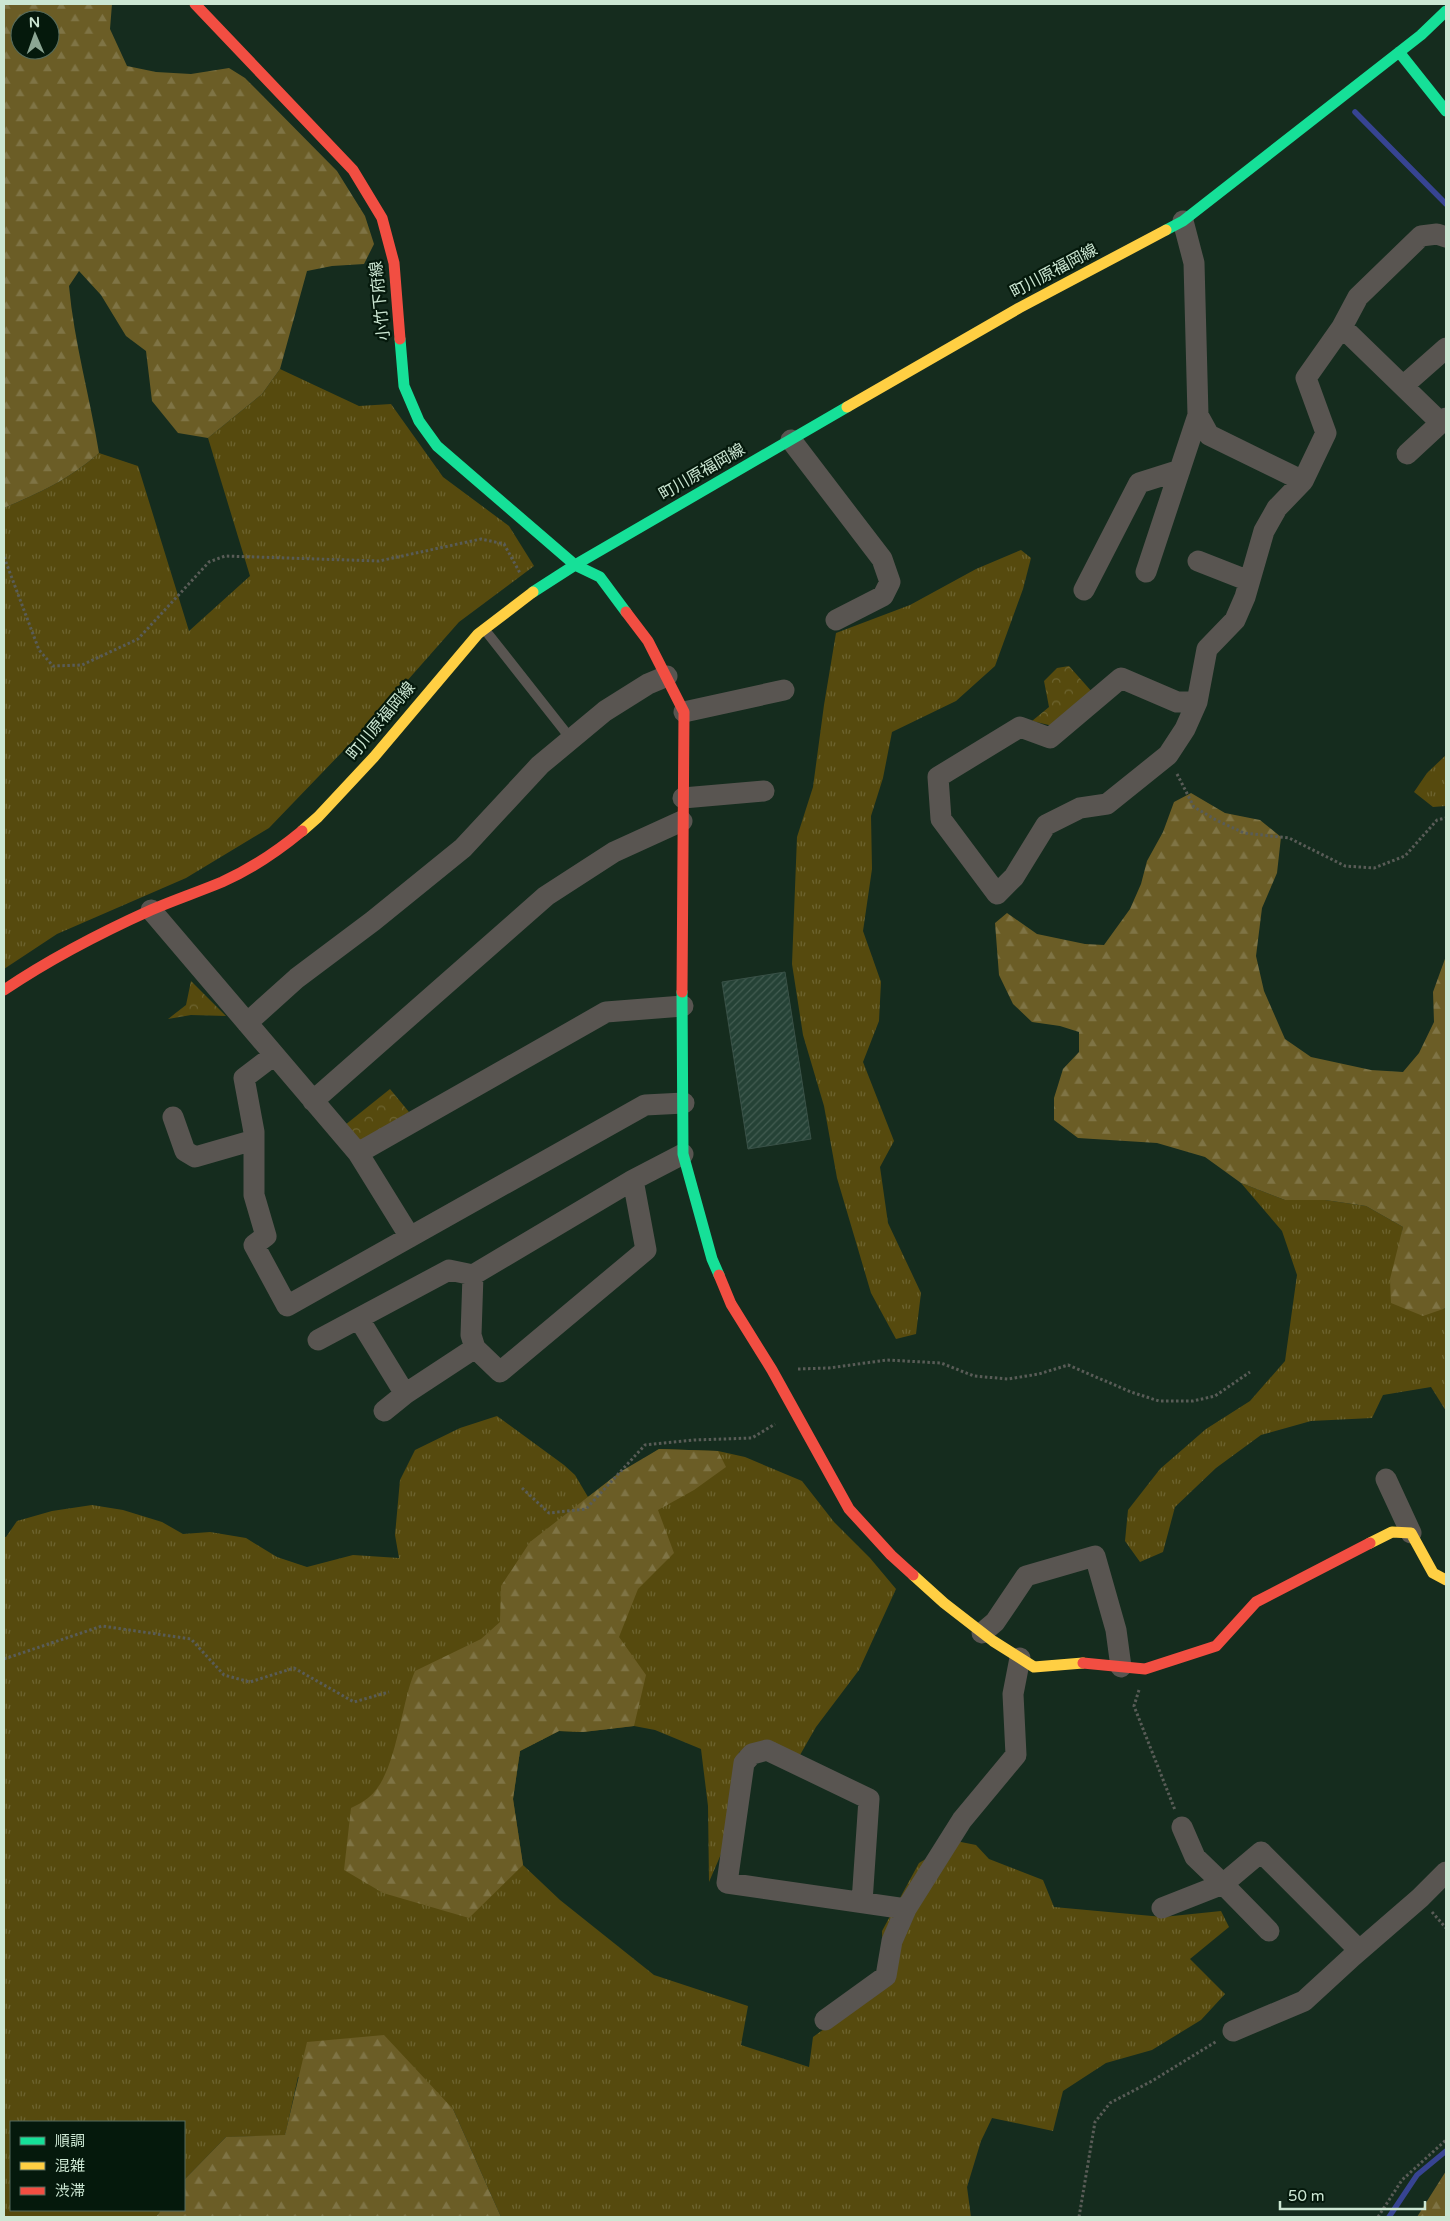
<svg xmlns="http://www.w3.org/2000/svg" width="1450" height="2221" viewBox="0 0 1450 2221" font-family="'Varela Round','Noto Sans JP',sans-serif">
<defs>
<pattern id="grass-tufts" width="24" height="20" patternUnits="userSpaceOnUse" patternTransform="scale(1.25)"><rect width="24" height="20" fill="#564a0e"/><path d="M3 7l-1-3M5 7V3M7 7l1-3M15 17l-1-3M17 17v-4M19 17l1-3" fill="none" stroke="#6d6430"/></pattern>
<pattern id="forest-firs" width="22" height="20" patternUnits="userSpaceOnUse" patternTransform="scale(1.25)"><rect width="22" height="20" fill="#6b5d26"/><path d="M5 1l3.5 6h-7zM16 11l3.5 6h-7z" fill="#7f7445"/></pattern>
<pattern id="park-crowns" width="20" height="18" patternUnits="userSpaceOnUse" patternTransform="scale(1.25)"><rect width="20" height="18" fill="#564a0e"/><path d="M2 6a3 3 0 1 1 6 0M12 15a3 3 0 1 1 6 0" fill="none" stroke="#6d6430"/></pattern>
<pattern id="building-hatch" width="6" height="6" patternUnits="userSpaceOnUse" patternTransform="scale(1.25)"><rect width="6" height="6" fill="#254236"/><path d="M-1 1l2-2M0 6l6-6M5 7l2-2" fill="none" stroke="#435d52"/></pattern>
</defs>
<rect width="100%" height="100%" fill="#152c1e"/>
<path fill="url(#grass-tufts)" d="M280,369L359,406L391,404L443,477L509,526L534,566L459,622L369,724L269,828L186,878L57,934L4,969V508C41,492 68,480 99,453L138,466L189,631L250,576L208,438L262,394Z
M1021,550L1031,558L1023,589L995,666L956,701L892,732L883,778L871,816L872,869L863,931L881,982L879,1021L863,1062L894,1141L880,1167L888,1223L921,1293L916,1334L896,1339L871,1293L837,1178L824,1106L803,1035L792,964L797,837L813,787L824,705L836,633L910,605L976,569Z
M1446,755V806L1433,807L1414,792L1427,773Z
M1241,1183L1285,1200H1325L1366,1206L1403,1227L1398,1253L1443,1309L1446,1308V1411L1431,1387L1383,1395L1372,1418L1311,1421L1261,1435L1216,1468L1175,1507L1163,1552L1140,1562L1125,1541L1128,1510L1160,1469L1206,1429L1250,1401L1285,1361L1297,1275L1282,1231Z
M497,1416L564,1465L575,1475L588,1497L659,1449L718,1451L745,1457L802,1481L834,1522L870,1558L896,1589L859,1670L816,1727L800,1755L762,1745L739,1752L731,1831L709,1882L708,1806L701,1749L655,1730L634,1726L583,1732L559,1731L520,1751L513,1799L523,1865L560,1900L654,1975L748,2006L741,2045L809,2067L813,2037L853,2008L883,1966L882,1931L919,1863L956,1841L976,1845L989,1859L1043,1880L1054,1907L1163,1917L1221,1911L1229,1927L1190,1959L1225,1994L1201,2020L1152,2050L1106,2063L1063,2091L1053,2131L992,2118L981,2141L967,2187L971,2217H501L453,2109L298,2077L285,2136L226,2137L184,2180V2122H11V2210H161L156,2217H4V1537H6L17,1521L52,1511L92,1505L123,1510L162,1522L183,1534L210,1532L246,1538L277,1557L307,1567L353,1555L399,1558L395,1535L400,1480L415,1450L460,1428Z"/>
<path fill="url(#forest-firs)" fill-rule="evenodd" d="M4,4H112L110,29L127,66L156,72L191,74L229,68L245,78L337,171L365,216L374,244L364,264L332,266L307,271L280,369L262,394L208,438L178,433L152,401L146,351L126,336L101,295L79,271L69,286C74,342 90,397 99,453C68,480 41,492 4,508ZM20,20H50V50H20Z
M1191,793L1225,813L1260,820L1281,837L1277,873L1262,908L1256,956L1264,991L1285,1039L1311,1057L1371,1070L1403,1072L1419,1053L1434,1022L1433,992L1446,956V1308L1423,1316L1391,1303L1390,1279L1403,1227L1366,1206L1325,1200H1285L1241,1183L1205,1157L1157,1143L1078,1138L1054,1120V1098L1063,1069L1079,1052V1032L1060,1026L1032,1022L1013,1004L999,975L995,923L1007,913L1037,934L1085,944L1104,945L1130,909L1141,884L1147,861L1163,832L1174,802Z
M659,1449L718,1451L726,1467L694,1490L658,1510L674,1553L638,1589L619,1637L646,1675L634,1726L583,1732L559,1731L520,1751L513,1799L523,1865L469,1918L383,1893L344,1870L351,1808C357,1805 363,1802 368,1798C397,1776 400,1705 415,1671L481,1639L500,1622L501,1586L530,1542L620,1472Z
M384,2035L453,2109L501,2217H156L161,2210H184V2180L226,2137L285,2135L307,2042Z
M1446,2171V2217H1417Z"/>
<path fill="url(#park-crowns)" d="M1069,666L1093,693L1057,727L1032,721L1049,707L1044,681L1057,668Z
M191,981L226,1016L191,1015L168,1019L186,1005Z
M390,1089L409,1112L361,1142L345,1125Z"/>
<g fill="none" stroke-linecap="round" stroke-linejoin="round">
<path stroke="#374492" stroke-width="5.5" d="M1355,112L1446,204
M1389,2217L1417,2175L1446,2151"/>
</g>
<path fill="url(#building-hatch)" stroke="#395147" d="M785,972L811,1139L748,1149L722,982Z"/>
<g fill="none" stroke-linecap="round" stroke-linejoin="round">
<path stroke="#595c57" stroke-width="3" stroke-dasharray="2.5 2.5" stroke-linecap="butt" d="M4,557L39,650L53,666L82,665L138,639L209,562L225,556L379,561L481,539L504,544L520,573
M1177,774L1194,807L1216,820L1244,833L1289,838L1345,866L1374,868L1405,856L1437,820L1446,818
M798,1369L829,1368L887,1360L941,1363L974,1376L1008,1379L1039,1374L1068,1365L1131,1392L1159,1401H1193L1215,1396L1250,1372
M522,1488L549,1513L586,1509L645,1445L694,1440L752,1438L775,1424
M4,1659L102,1626L191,1639L224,1675L250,1682L294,1668L354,1702L389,1692
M1139,1690L1134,1706L1175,1810
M1432,1912L1446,1928
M1079,2217L1095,2122L1110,2103L1152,2081L1217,2041
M1378,2217L1402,2180L1446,2140"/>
<path stroke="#595551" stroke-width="10" d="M485,630L571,739"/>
<path stroke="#595551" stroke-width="21" d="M1183,221L1194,263L1198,415L1209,435L1303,481L1326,433L1306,378L1342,327L1358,297L1421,236L1437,234L1446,237
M1342,327L1441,423
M1403,386L1446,348
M791,440L882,559L890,582L883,596L836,620
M1407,454L1446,418
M1198,561L1249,581
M1146,572L1198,415
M1084,590L1139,483L1180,470
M1197,702H1177L1121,678L1050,738L1020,727L938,777L941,819L997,894L1014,877L1046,825L1080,808L1107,804L1168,755L1185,729L1197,702L1207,649L1235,620L1245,597L1264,531L1277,508L1303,481
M684,712L784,690
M683,798L764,791
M151,910L358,1153L606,1012L683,1006
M247,1023L297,978L373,921L463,848L540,765L605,711L648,684L667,676
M273,1056L244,1078L254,1132V1195L266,1236L254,1245L287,1306L645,1105L684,1103
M313,1101L546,896L614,852L682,821
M173,1117L185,1151L195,1157L254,1140
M358,1153L410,1237
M473,1275L471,1335L475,1348L500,1372L646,1250L633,1180
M359,1319L405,1394
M318,1340L449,1270L473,1275L633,1180L683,1154
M384,1411L405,1394L475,1348
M1386,1479L1411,1533
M982,1633L995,1622L1026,1576L1095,1556L1116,1630L1121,1667
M862,1902L869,1799L767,1750L752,1754L744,1763L727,1883L906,1909L962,1820L1016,1755L1013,1694L1020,1658
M1162,1908L1223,1884L1195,1857L1182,1827
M1269,1931L1223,1884L1261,1852L1359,1950
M825,2020L886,1976L892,1941L906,1909
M1233,2031L1304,2001L1353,1956L1420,1898L1446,1872"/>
<path stroke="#16e098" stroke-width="11" d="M1399,52L1446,111
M1166,230L1183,221L1421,35L1446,11
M400,339L404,386L419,421L437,446L575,565L600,577L626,612
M533,592L575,565L847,407
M682,992L683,1154L712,1259L719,1275"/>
<path stroke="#ffcf43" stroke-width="11" d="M847,407L1019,308L1166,230
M302,831L318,817L374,757L478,634L533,592
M1370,1543L1392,1532L1411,1533L1433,1573L1446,1580
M913,1575L944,1603L993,1641L1034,1667L1083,1663"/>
<path stroke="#f24e42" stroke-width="11" d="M195,4L353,170L382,218L394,263L400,339
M626,612L648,641L684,712L682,992
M4,990C50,959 100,933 151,910C174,900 198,892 222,882C249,870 279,850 302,831
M719,1275L731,1304L772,1370L849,1509L891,1555L913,1575
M1083,1663L1145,1669L1216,1646L1256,1602L1370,1543"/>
</g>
<g text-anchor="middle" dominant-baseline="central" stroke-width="4.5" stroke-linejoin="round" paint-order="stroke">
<g font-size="16" fill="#cce7d3" stroke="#05190c">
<text transform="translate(1054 271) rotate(-28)">町川原福岡線</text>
<text transform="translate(380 301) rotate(-96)">小竹下府線</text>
<text transform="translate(702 472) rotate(-30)">町川原福岡線</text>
<text transform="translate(381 721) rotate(-50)">町川原福岡線</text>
</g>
</g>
<rect width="1450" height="2221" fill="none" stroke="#cce7d3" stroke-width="10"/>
<rect x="10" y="2121" width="175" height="90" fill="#05190c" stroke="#556b5c"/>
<rect x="20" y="2137" width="25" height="8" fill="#16e098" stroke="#556b5c"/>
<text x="55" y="2146" font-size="15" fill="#cce7d3">順調</text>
<rect x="20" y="2162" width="25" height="8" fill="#ffcf43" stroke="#556b5c"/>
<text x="55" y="2171" font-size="15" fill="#cce7d3">混雑</text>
<rect x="20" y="2187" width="25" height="8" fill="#f24e42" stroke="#556b5c"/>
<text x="55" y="2196" font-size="15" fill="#cce7d3">渋滞</text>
<g transform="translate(35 35) rotate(358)"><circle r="24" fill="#05190c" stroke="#556b5c"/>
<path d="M0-4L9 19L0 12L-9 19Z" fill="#8ca694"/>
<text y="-8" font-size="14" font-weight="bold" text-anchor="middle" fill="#cce7d3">N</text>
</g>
<path d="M1280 2201v8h145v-8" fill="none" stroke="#cce7d3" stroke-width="2.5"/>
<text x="1288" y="2201" font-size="15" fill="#cce7d3" stroke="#05190c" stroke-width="4" paint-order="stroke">50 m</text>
</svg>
